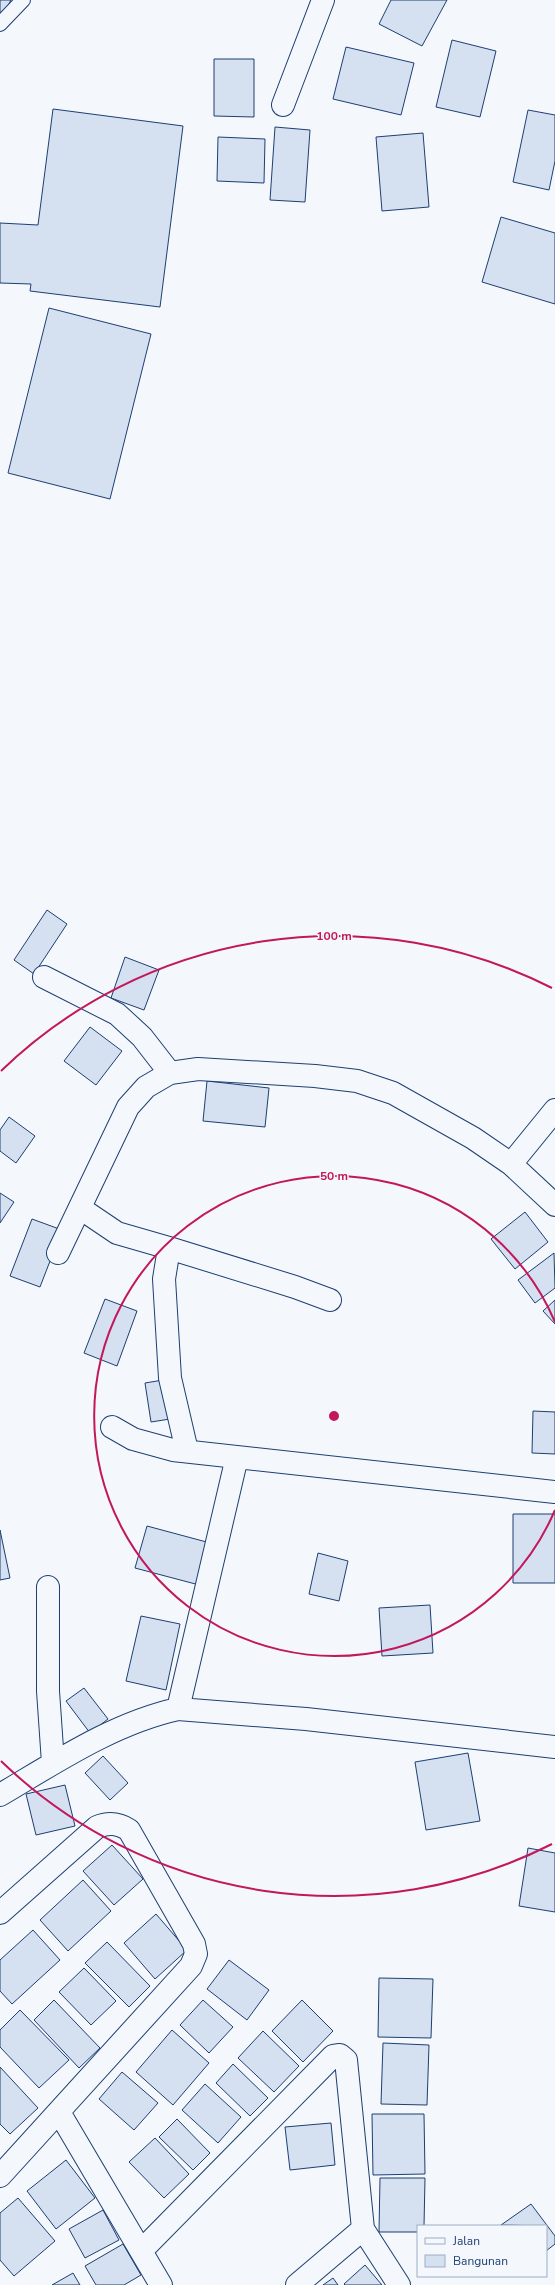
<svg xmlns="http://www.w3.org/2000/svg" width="555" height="2285" viewBox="0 0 555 2285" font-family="'Nunito Sans',sans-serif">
<rect width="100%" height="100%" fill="#f4f7fb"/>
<path fill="#d5e0f0" stroke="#1d3f73" d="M0,0H11L3,15L0,13Z
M391,0H447L422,46L379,24Z
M452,40L496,51L480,117L436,107Z
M346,47L414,63L401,115L333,99Z
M214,59H254V117L214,116Z
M53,109L183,126L160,307L30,291L31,284L0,283V223L38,225Z
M528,110L555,115V161L549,190L513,182Z
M275,127L310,130L305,202L270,200Z
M423,133L429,207L382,211L376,137Z
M218,137L265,139L264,183L217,181Z
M501,217L555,233V304L482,282Z
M49,308L151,334L110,499L8,473Z
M47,910L67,924L34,974L14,960Z
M125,957L159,970L144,1010L111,998Z
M90,1027L122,1051L96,1085L64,1061Z
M207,1081L269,1088L265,1127L203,1121Z
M9,1117L35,1136L16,1163L0,1151V1130Z
M0,1193L14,1202L0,1223Z
M525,1212L548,1242L515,1269L491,1239Z
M32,1219L62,1230L40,1287L10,1276Z
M554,1253L555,1288L535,1303L518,1280Z
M105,1299L137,1311L117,1366L84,1353Z
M555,1300V1324L543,1311Z
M163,1380L170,1419L151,1422L145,1383Z
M533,1411L555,1412V1454L532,1453Z
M513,1514H555V1583H513Z
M147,1526L214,1544L203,1586L135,1568Z
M0,1530L10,1578L0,1580Z
M318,1553L348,1561L339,1601L309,1594Z
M430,1605L433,1653L382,1656L379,1608Z
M141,1616L180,1624L166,1690L126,1681Z
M84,1688L108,1719L90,1733L66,1701Z
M468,1753L480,1821L426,1830L415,1762Z
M103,1756L128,1783L110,1800L85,1773Z
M65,1785L75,1826L36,1835L26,1794Z
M112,1845L143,1879L114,1905L83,1871Z
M528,1848L555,1853V1912L519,1906Z
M83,1880L111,1911L68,1951L40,1920Z
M156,1914L187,1950L155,1979L124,1943Z
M33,1930L60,1960L12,2004L0,1991V1960Z
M107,1942L150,1986L129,2007L85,1963Z
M229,1960L269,1990L247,2020L207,1989Z
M84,1968L116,2001L91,2025L59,1992Z
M379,1978L433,1979L431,2038L378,2037Z
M54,2000L100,2048L79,2068L34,2020Z
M203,2000L233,2027L209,2053L180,2025Z
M302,2000L333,2031L303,2062L272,2031Z
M20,2010L69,2060L39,2088L0,2047V2030Z
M172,2030L209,2063L173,2105L136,2072Z
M263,2031L299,2066L274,2092L238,2058Z
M383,2043L429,2045L427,2105L381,2104Z
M233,2064L268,2098L250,2116L216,2083Z
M0,2067L38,2108L10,2134L0,2124Z
M122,2072L158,2103L134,2130L99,2099Z
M205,2084L241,2117L218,2143L182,2110Z
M372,2114H424L425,2174L373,2175Z
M177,2119L210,2153L193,2170L159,2137Z
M331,2123L335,2165L290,2170L285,2127Z
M155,2138L189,2174L164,2198L129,2162Z
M66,2160L95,2198L56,2229L27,2191Z
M380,2178H425L424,2226H418V2232H379Z
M18,2198L55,2241L14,2276L0,2260V2213Z
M531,2204L555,2236V2244L546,2251V2226L501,2225Z
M103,2210L119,2240L85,2258L69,2229Z
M123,2244L141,2275L124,2285H96L85,2266Z
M365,2265L382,2285H345L344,2284Z
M73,2273L80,2285H52Z
M333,2278L338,2285H323Z"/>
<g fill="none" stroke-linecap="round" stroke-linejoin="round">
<g stroke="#1d3f73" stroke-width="16">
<path id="lane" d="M0,24L23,0"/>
</g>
<g stroke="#1d3f73" stroke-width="24">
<path id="street" d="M283,105L323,0
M44,977L117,1014L142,1037L170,1073
M511,1164L555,1110
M80,1208L117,1233L169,1248L164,1279L170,1378L187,1451
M169,1248L295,1287L330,1300
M58,1253L128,1107L146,1087L170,1073L198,1069L315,1076L357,1081L393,1093L473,1138L511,1164L555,1205
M112,1427L133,1439L173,1450L555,1492
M48,1587V1691L53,1763
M178,1709L237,1457
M0,1795C56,1762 114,1723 178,1709L306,1719L555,1747
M0,1913L97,1827C109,1822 118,1823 129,1830L194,1944L196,1954L191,1966L0,2176
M59,2112L161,2285
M141,2251L333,2056L340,2055L346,2060L363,2229L399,2285
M297,2285L363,2229"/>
</g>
<use href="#lane" stroke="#f4f7fb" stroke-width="14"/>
<use href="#street" stroke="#f4f7fb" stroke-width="22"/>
</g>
<g fill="none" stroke="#c2185b" stroke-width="2">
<path d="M555 1510A240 240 0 1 1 555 1322"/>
<path d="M552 1844A480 480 0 0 1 1 1761M1 1071A480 480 0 0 1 552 988"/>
</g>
<circle cx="334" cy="1416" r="6" fill="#c2185b" stroke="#f4f7fb" stroke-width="2"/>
<g font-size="12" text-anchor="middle" font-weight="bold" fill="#c2185b" stroke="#f4f7fb" stroke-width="3" stroke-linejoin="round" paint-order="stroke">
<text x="334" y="940">100 m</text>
<text x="334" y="1180">50 m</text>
</g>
<rect x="417" y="2225" width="130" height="52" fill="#f4f7fb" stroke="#9eadc5"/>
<rect x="425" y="2238" width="20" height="6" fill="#f4f7fb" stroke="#9eadc5"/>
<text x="453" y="2245" font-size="12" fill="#1d3f73">Jalan</text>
<rect x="425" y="2255" width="20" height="12" fill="#d5e0f0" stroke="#9eadc5"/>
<text x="453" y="2265" font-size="12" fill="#1d3f73">Bangunan</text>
</svg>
